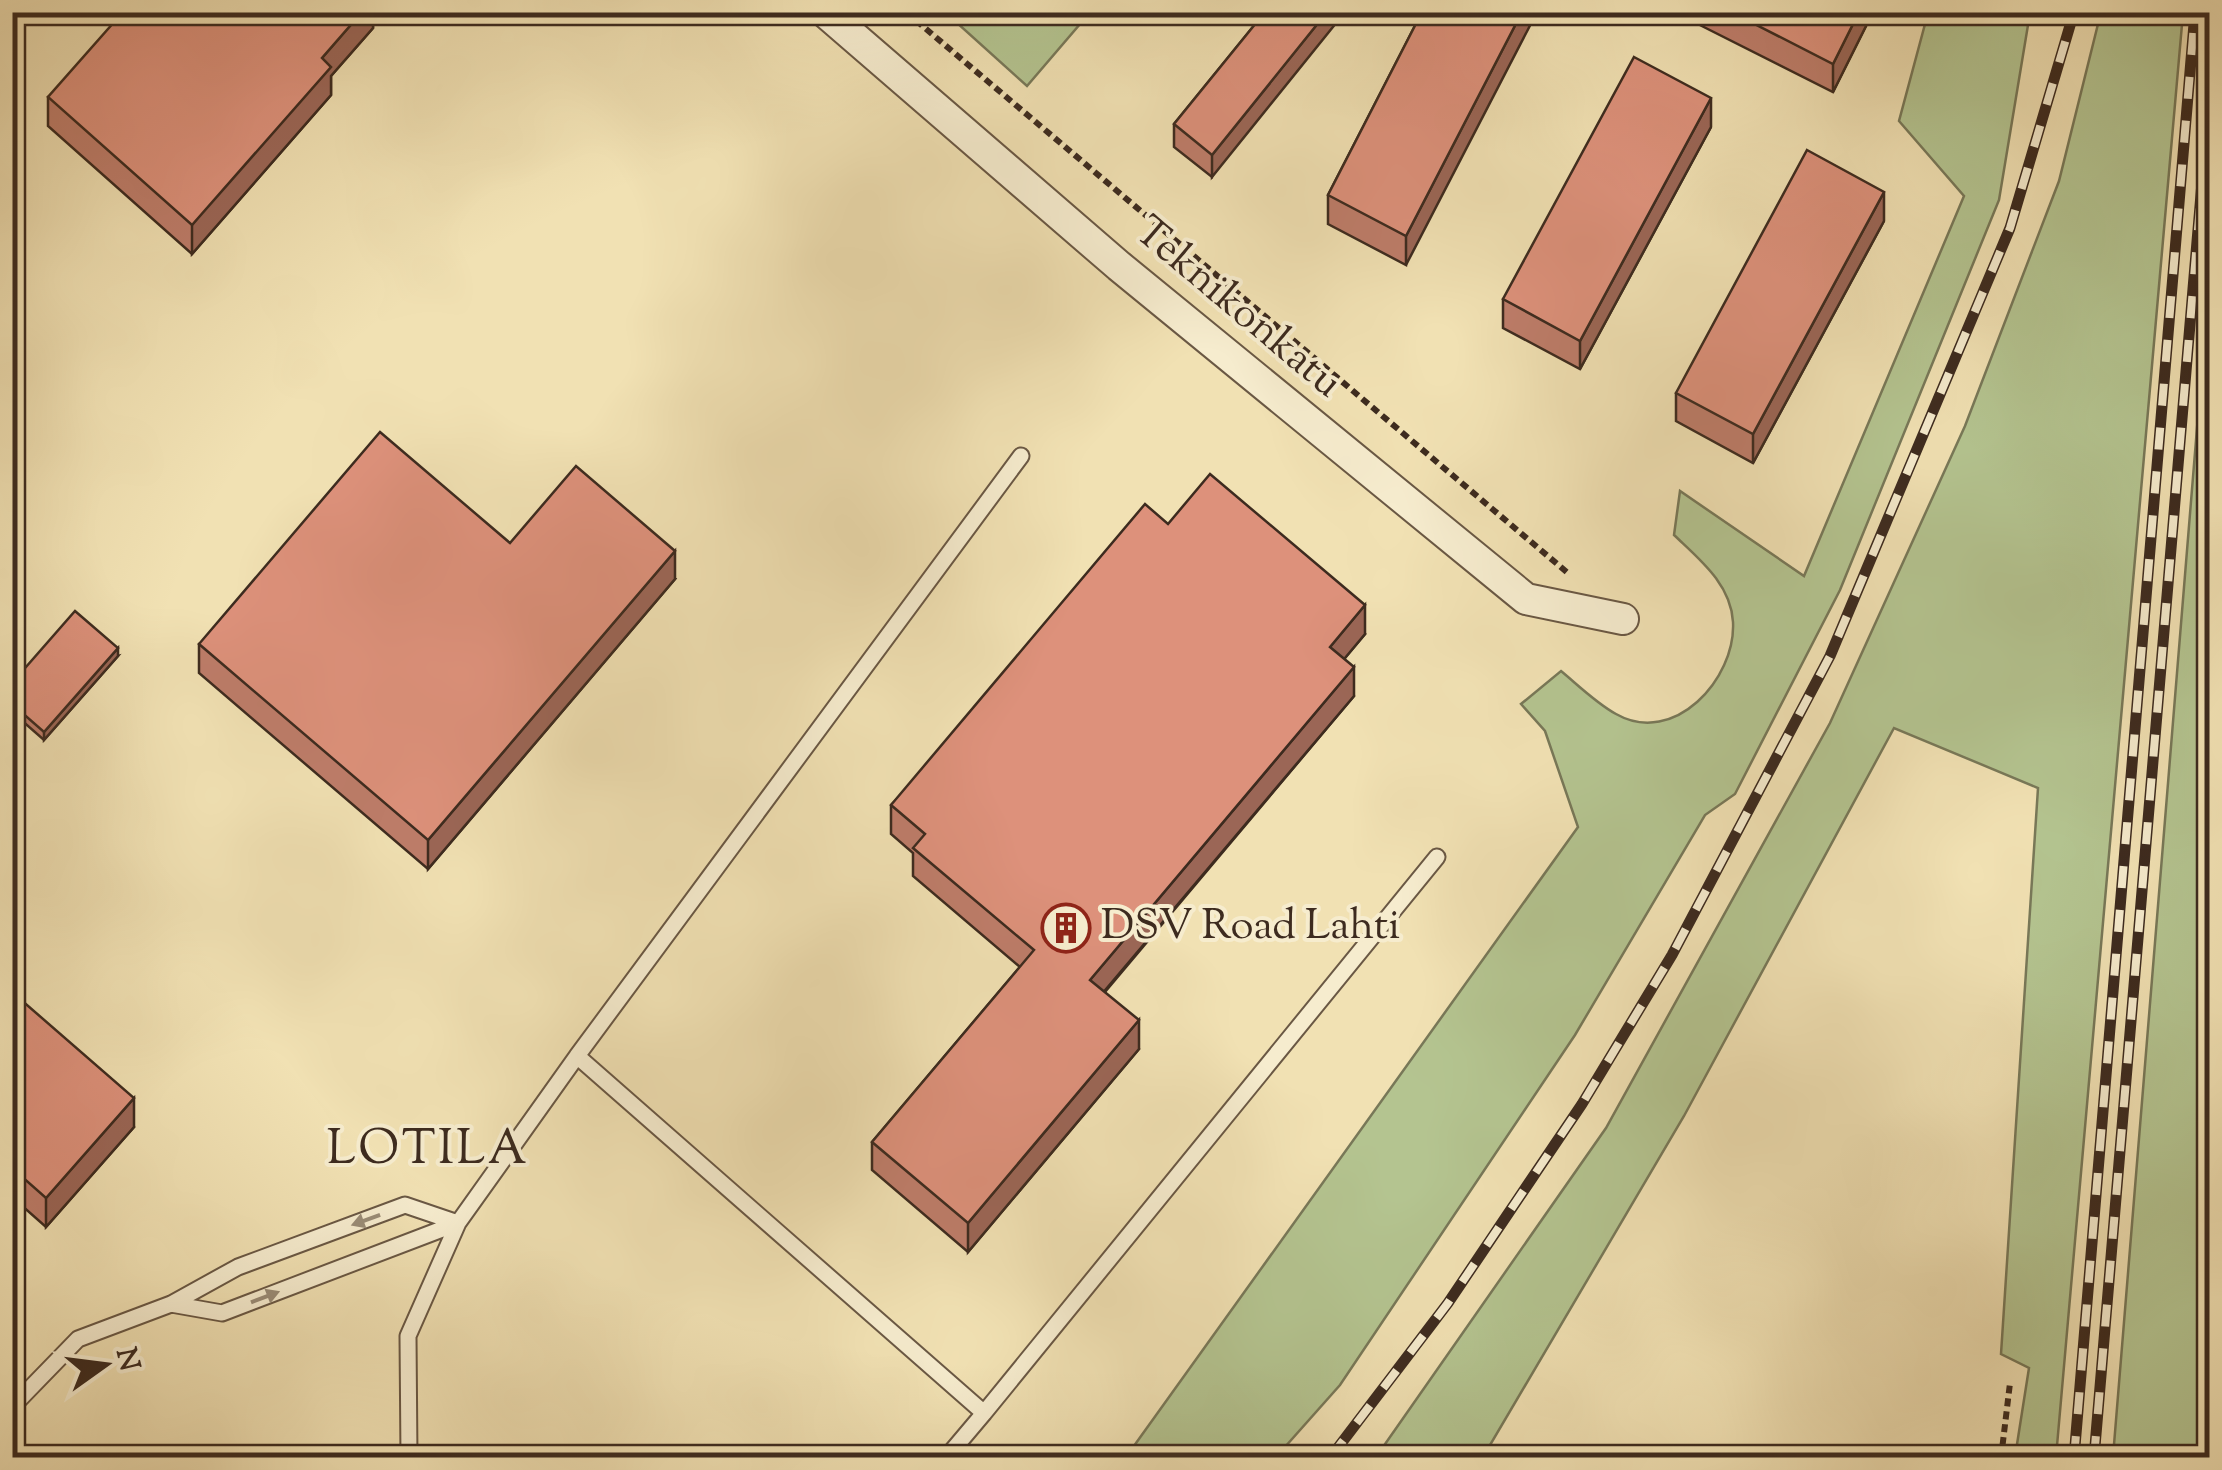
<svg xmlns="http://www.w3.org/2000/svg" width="2222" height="1470" viewBox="0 0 2222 1470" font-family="'Sorts Mill Goudy',serif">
<rect width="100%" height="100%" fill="#f1e1b3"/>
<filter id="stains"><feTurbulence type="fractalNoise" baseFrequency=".002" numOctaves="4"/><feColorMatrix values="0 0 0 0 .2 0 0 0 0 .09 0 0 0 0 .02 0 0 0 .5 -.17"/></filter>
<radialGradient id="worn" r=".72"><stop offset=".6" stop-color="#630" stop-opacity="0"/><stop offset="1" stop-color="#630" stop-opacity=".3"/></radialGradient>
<path fill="#b4c490" stroke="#787858" stroke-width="2.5" d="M1081,12L1086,17L1027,86L946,13Z
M2101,12L2183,13L2056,1457H2015L2029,1368L2001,1354L2038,788L1894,728L1684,1116L1483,1457H1376L1606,1128L1830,723L1965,426L2059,181Z
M1928,13H2030L1999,200L1840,590L1735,794L1705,815L1575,1035L1340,1385L1276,1457H1126L1578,827L1545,731L1521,704L1561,671C1578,685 1596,703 1616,714C1674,747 1736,679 1733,622C1731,584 1699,559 1674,535L1680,491L1804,576L1964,196L1899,121Z
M2209,281V1452L2113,1457Z"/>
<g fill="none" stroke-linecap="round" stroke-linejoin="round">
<g stroke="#6a5844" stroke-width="19">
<path id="lane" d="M577,1056L1021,456
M171,1304L222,1313L458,1223
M12,1407L78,1339L171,1304L238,1267L405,1205L458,1223
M409,1458L408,1336L458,1223L577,1056L984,1413L1437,857
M946,1458L984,1413"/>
</g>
<g stroke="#6a5844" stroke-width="34">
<path id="street" d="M825,12L1119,266L1526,599L1623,619"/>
</g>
<path stroke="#3d2b1f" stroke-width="6" stroke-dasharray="8 5" stroke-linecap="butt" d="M906,12L1569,574
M2001,1458L2010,1383"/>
<use href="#lane" stroke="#f6ecce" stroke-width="15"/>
<use href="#street" stroke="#f6ecce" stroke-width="30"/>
<g stroke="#3d2b1f" stroke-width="11">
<path id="rail" d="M1330,1458L1448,1303L1582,1104L1672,955L1830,656L2010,228L2074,12
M2074,1458L2195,12
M2094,1458L2210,88"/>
</g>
<use href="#rail" stroke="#f6ecce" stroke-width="8" stroke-dasharray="22" stroke-linecap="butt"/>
</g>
<path fill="#be7d6a" stroke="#3d2b1f" stroke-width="2.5" d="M373,12V28L331,76V95L192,254L48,126V97Z
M1265,12L1212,177L1174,147V124Z
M1422,12L1406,265L1328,224V195Z
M1674,12H1873L1833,92Z
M1711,127L1580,369L1503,328V299Z
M1884,221L1753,463L1676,421V393Z
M1168,524L1365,634L1344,659L1354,696L1105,992L1139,1049L968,1252L872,1170V1142L1020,967L913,876V853L891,834V805Z
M510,543L675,579L428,869L199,673V644Z
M118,656L44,740L12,712V683Z
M12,992L134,1127L46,1227L12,1197Z"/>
<path fill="#9b6656" stroke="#3d2b1f" stroke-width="2.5" d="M362,12H373V28L331,76V95L192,254V225L322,58Z
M1327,12H1345L1212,177V155Z
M1522,12H1537L1406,265V236Z
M1859,12H1873L1833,92V64Z
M1711,98V127L1580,369V341Z
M1884,192V221L1753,463V434Z
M675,551V579L428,869V840Z
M1365,605V634L1330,676V647Z
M118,648V656L44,740V732Z
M1354,667V696L1090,1008V980Z
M1139,1020V1049L968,1252V1223Z
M134,1098V1127L46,1227V1198Z"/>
<path fill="#dd917b" stroke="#3d2b1f" stroke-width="2.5" d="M123,12H362L322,58L331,67L192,225L48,97Z
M1265,12H1327L1212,155L1174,124Z
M1422,12H1522L1406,236L1328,195Z
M1731,12H1859L1833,64Z
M1634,57L1711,98L1580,341L1503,299Z
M1807,150L1884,192L1753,434L1676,393Z
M380,432L510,543L576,466L675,551L428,840L199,644Z
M1210,474L1365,605L1330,647L1354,667L1090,980L1139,1020L968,1223L872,1142L1034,950L913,848L925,834L891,805L1145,504L1168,524Z
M75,611L118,648L44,732L12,704V683Z
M12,992L134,1098L46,1198L12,1168Z"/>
<defs><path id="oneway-solid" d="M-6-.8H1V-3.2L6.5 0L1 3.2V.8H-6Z" transform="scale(2.5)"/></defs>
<g fill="#9a8c76">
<use href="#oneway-solid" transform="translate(366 1220) rotate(160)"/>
<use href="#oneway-solid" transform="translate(265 1297) rotate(-21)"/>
</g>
<defs>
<g id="building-ring" transform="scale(2.5)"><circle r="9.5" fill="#f6ecce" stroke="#8f2418" stroke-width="1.5"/><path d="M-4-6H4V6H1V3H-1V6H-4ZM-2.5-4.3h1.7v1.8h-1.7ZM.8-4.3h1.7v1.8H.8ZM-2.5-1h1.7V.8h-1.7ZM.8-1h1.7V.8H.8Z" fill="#8f2418"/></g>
</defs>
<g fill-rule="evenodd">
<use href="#building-ring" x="1066" y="928"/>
</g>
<g text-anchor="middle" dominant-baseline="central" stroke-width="8" stroke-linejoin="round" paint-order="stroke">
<g font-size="42" fill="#3d2b1f" stroke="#f6ecce">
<text transform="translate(1237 309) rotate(40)">Teknikonkatu</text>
</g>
<g font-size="42" fill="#3d2b1f" stroke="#f6ecce" text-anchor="start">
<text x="1101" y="928">DSV Road Lahti</text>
</g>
<g font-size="48" letter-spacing="2.5" fill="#3d2b1f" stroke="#f6ecce">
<text x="428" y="1151">LOTILA</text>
</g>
</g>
<rect width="2222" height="1470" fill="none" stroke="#f1e1b3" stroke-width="50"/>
<rect x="15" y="15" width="2192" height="1440" fill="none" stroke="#3d2b1f" stroke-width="5"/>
<rect x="25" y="25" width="2172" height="1420" fill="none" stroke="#3d2b1f" stroke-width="2.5"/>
<g transform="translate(105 1365) rotate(76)" stroke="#f6ecce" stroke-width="8" paint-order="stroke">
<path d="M0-8L18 38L0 25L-18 38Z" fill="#3d2b1f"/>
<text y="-15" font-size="28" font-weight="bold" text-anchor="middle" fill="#3d2b1f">N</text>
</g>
<rect width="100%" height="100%" filter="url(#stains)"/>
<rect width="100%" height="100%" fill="url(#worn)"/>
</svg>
